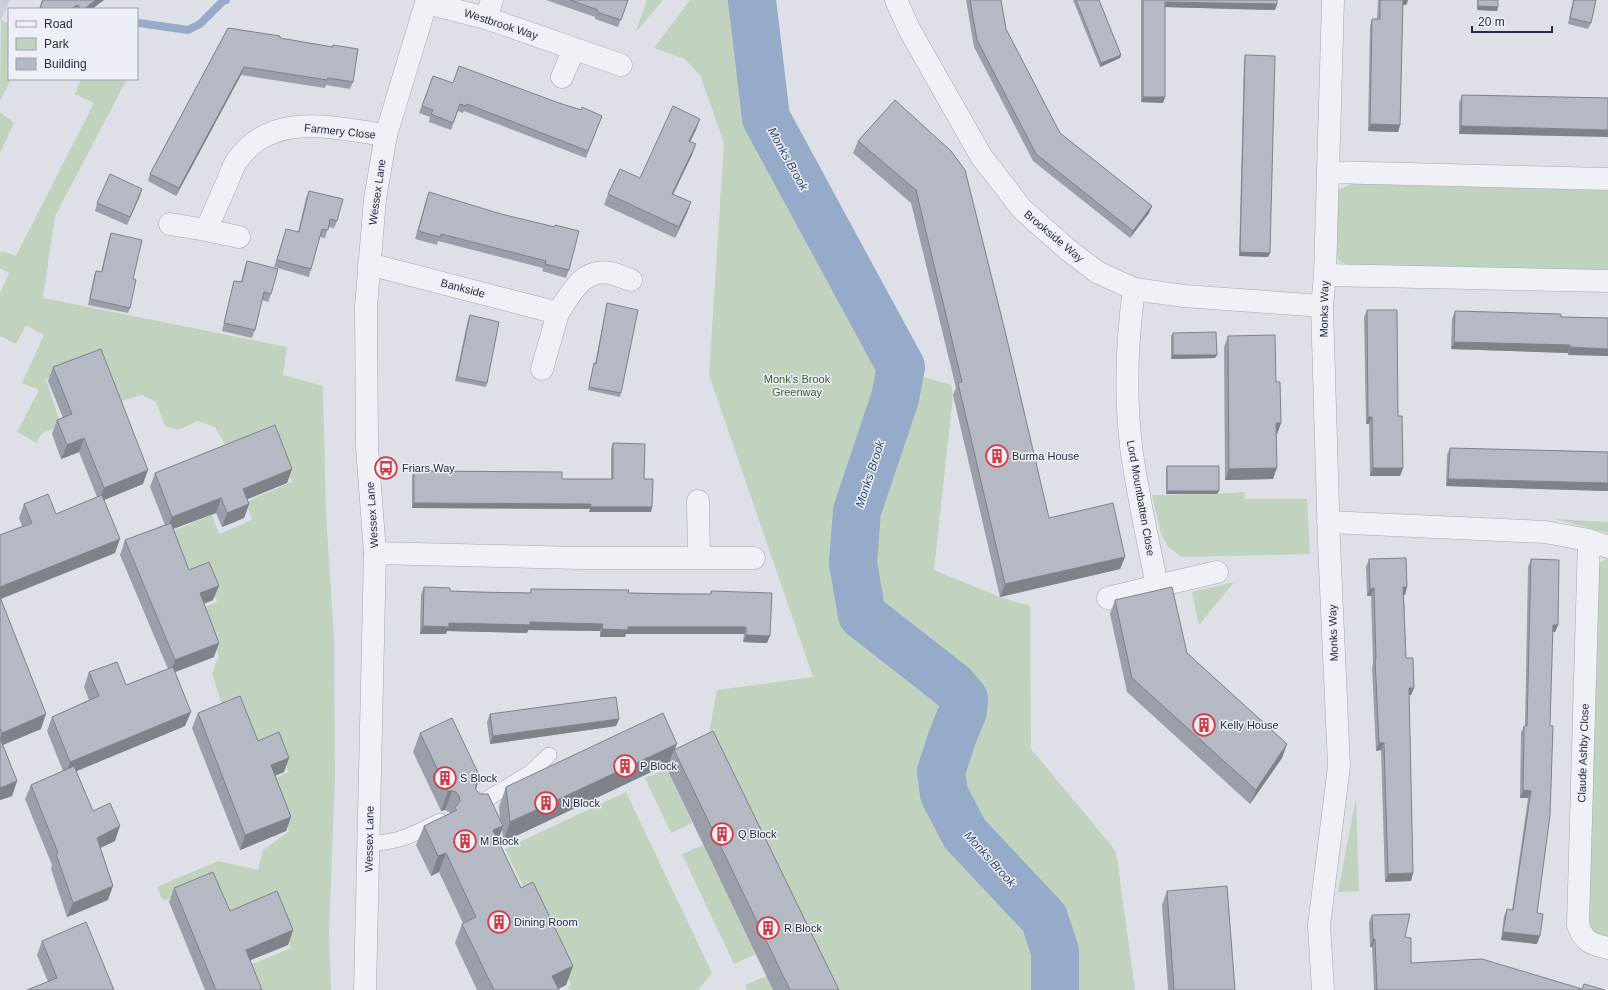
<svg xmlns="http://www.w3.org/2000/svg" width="1608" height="990" viewBox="0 0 1608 990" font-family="Arial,sans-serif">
<rect width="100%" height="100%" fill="#dde0e7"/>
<path fill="#cbcfda" d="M0,0H10L0,22Z"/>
<path fill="#c1d2be" d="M647,0H663L635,33Z
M690,0H730L742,53L749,118L881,373L882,392L869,425L856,472L849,511L844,554L848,586L855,618L911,670L952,700L953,709L925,777L928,798L955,844L1029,926L1041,956L1039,990H822L706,750L717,690L813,677L709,375L724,143L700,75L685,59L654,48Z
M1,20L9,24V79H11L0,101Z
M81,79H127L55,216L43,298L287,347L283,375L323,386L326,514L334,637L335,777L329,933L331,990H252L243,968L291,948L273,902L225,921L209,882L163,901L157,887L218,861L258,870L263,850L288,832V826L270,780L289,772L276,740L255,745L223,708L212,673L219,656L201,608L217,602L206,570L186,577L173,531L212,515L219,534L252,520L246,502L292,482L272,431L227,448L215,427L198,421L178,430L165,426L156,402L142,395L115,403L95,359L46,379L61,425L41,434L37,443L17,432L39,390L22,383L44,335L26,325L16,344L0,336V293L9,273L0,268V254L2,251L16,256L94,103L75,94Z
M0,112L14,123L0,153Z
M1356,182L1608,188V271L1349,265L1339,261L1334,250L1338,190Z
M913,374L951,385L953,395L934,570L1000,597L1030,606L1031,749L1116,851L1135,990H1071C1070,976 1070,961 1067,948C1060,916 1041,893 1020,870C1013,862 1006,853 999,846C987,834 974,831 965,816C950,792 953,758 964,734C969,721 976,708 973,693C970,678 923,648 910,638C895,627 887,612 881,594C877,581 872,567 871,553C870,535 873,518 877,501C886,458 900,416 913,374Z
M1244,492L1245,499H1307L1310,554L1182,557L1168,547L1161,533L1152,495L1217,494Z
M1555,519L1608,522V533Z
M1606,559H1608V940L1594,937L1586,920L1598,564Z
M1234,582L1199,625L1192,592Z
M667,769L692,823L671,833L645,778Z
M626,792L712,973L698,990H569L568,986L571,985L505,849Z
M1356,798L1359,891L1338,892Z
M703,845L756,954L734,964L682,854Z
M767,976L773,990H747L745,985Z"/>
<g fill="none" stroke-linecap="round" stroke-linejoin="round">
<path stroke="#96aac9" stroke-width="8" d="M139,23L188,30L200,24L223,1L226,0"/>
<path stroke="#96aac9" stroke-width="48" d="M752,0L766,118L901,367L895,398L857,511L853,563L862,615L953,686L964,699L963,711L952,738L941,772L944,794L965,834L1044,918L1055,951V990"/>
<g stroke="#a2a7b1" stroke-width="16">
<path id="service" d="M477,805L530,773L549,755
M369,843C399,843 414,834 440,821"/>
</g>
<g stroke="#a2a7b1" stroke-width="23">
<path id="minor" d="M896,0L909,29L981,156L1022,209L1067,249L1097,272L1134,289L1184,296L1322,306
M427,3L486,18L621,65
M486,18L492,0
M562,77L574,49
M1328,172L1608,179
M170,224L206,230L239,237
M206,230C213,215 219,200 226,185C229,178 232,169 236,162C271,110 334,128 386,135
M369,264L558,313L542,369
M1325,275L1608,281
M1134,289C1127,340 1125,395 1131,446C1137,493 1148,540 1157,586L1217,572
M558,313C571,293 583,268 610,273C617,274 624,278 631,280
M698,501L699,558
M1328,522L1545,532L1589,540L1608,547
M1589,540L1578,925C1584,942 1591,944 1608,948
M375,553L580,558H754
M1108,598L1157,586
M1323,990L1319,925L1339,766L1329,543L1322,306L1325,275L1333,0"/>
</g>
<g stroke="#a2a7b1" stroke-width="23">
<path id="tertiary" d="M365,990L375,553L367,447L366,307L375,199L386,135L427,0"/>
</g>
<use href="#service" stroke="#f0f1f6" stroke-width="15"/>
<use href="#minor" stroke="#f0f1f6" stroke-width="22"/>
<use href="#tertiary" stroke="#f0f1f6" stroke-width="22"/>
</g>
<path fill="#9b9fa9" d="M42,0H104L92,9H39Z
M546,0H628L618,27L595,19V17Z
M966,0H1001L1006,29L1060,133L1152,206L1149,213L1130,238L1033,161L974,47Z
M1073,0H1099L1121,55L1120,58L1100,67Z
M1141,0H1277V4L1275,10L1165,7V97L1163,103L1141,102Z
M1378,0H1408L1406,5H1403L1400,125L1398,132L1368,131L1370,26L1372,19H1377Z
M1477,0H1498L1497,11L1477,10Z
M1573,0H1596L1591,23L1588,29L1568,24Z
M228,28L280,38L332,47L333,45L353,82L350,89L326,85L325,88L241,75L176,196L148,181L150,174Z
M1245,55L1270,253L1268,257L1239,256L1244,59Z
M433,76L453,83L559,103L602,116L586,158L464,111L463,113L458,111L451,130L429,122L430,117L419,113Z
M1462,95L1608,98L1459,134V103Z
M895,100L1049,518L1125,557L1120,569L1000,597L953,395L956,388L911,203L853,153L858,141Z
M696,130L690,142L692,155L673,194L691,202L687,213L675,238L604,205L608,194L640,178Z
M142,189L127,225L95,211L97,203Z
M309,191L337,221L334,228L328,227L325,238L320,237L311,269L309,277L274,267L286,229L298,232L306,198Z
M429,192L569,270L566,278L542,271L543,268L438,241L437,245L415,239L426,200Z
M111,233L133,279L130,308L128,313L88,305L94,276L96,271L101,272L109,238Z
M247,261L271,294L268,302L262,300L255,330L252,338L222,331L232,289L234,281L241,282L244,269Z
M607,303L621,393L620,397L588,390L593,367L594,363L595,364L606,307Z
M1367,310L1403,468L1400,476H1370L1369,424H1366L1364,317Z
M1455,311L1561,317L1608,318L1568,355V353L1451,349L1452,319Z
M470,315L487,383L486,387L455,381L468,319Z
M1173,333L1215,358L1171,359V336Z
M1228,336L1276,382L1281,423L1277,434H1276L1273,479L1225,480L1224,347Z
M53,367L143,484L104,500L115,553L1,599L41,729L3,745L17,781L12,796L0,800V535L22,526L19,518L24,504L56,514L97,497L79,452L61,459L52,434L57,420L63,418L48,381Z
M613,443L644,479L652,507L651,512H589L590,509L412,508V476L414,471L562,479H611V449Z
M1450,448L1608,452V491L1446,486L1447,455Z
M1167,466L1219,491L1217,494H1166V470Z
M292,469L287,483L247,499L249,504L244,518L222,527L216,513L173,529L189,570L213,600L204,604L214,657L175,672L185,726L76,771L93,811L115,841L100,848L108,900L67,917L51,869L52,865L25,799L31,785L63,771L47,731L52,717L89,700L84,687L89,672L126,685L168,669L120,555L125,540L165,525L150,487L155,473Z
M1369,559L1407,587L1405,595H1404L1406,658L1414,688L1411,695H1409L1413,873L1411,881L1385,882L1381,750L1376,751L1372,667L1373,663L1371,596H1367L1366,567Z
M1531,559L1558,625L1555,632H1552L1537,913V944L1501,940L1504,916L1507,909L1512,910L1528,798H1520L1521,733L1524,726H1525L1528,567Z
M424,587L450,591L530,593L531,589L628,593L710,594L711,591L767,643L743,642L744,634H626L625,637H600V631L528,630L527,633L447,631L446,634H420L421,595Z
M1115,600L1187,653L1287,744L1282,758L1250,804L1127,692L1110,614Z
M198,713L258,741L289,758L284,772L275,776L291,817L286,831L240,850L192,728Z
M490,714L619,719L616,726L490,744L487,722Z
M420,733L476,788V790L500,820L499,807L506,787L675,749L839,990H773L667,769L668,764L503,842L502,830L498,840L521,888L573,966L566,985L558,989L559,990H477L455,943L462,924L463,923L439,872L431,876L416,845L424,826L451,813L445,810L441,811L413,752Z
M174,888L230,911L293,930L288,945L250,960L262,990H205L169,902Z
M1167,891L1235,990H1168L1162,905Z
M1372,915L1405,937L1411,963L1582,989L1605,990H1374L1372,947H1370L1369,922Z
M42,941L114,990L48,982L37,955Z"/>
<path fill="#7e8289" d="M96,0H104L92,9H84Z
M1402,0H1408L1406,5H1400Z
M1165,2L1277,4L1275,10L1163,7Z
M78,5L76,9H71Z
M1478,6L1498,7L1497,11L1477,10Z
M1121,55L1120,58L1100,67L1101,63Z
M244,67L241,75L176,196L179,188Z
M1143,97H1165L1163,103L1141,102Z
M700,119L696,130L685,152L689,141Z
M1370,124L1400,125L1398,132L1368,131Z
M1461,126L1608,130V137L1459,134Z
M696,144L692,155L668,205L672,194Z
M142,189L140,196L127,225L130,217Z
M691,202L687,213L675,238L679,227Z
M1152,206L1149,213L1130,238L1133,231Z
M1240,252L1270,253L1268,257L1239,256Z
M1454,342L1570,345L1568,353L1451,349Z
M1570,347L1608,349V356L1568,355Z
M1173,355H1217L1215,358L1171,359Z
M1368,417H1372L1369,424H1366Z
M1276,423H1281L1277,434H1272Z
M84,438L79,452L61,459L67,445Z
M1277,468L1273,479L1225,480L1229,469Z
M1373,468H1403L1400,476H1370Z
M292,469L287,483L238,503L243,489Z
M148,470L143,484L99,502L104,488Z
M1448,479L1608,483V491L1446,486Z
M1167,491H1219L1217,494H1166Z
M221,498L216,513L167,531L172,517Z
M414,503L591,504L590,509L412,508Z
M249,504L244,518L222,527L227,513Z
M591,507H652L651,512H589Z
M120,539L115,553L0,599V587Z
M1125,557L1120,569L1000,597L1005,584Z
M219,586L213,600L195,607L200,593Z
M1403,587H1407L1405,595H1401Z
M1374,588L1371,596H1367L1370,589Z
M530,622L603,624L600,631L528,630L527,633L447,631L446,634H420L423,626L449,623Z
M1553,625H1558L1555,632H1550Z
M628,627H746L744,634H626L625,637H600L602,629Z
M746,635L770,636L767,643L743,642Z
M219,643L214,657L170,674L175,660Z
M1409,688H1414L1411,695H1406Z
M191,712L185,726L65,776L70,762Z
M46,714L41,729L0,746V739L2,733Z
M619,719L616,726L490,744L493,736Z
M1379,743H1384L1381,750L1376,751Z
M677,744L674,752V750L668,764L503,842L510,822Z
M1287,744L1282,758L1250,804L1256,790Z
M289,758L284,772L266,779L271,765Z
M480,777L473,797L476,782Z
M17,781L12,796L0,800V788Z
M1523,790L1531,791L1528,798H1520Z
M448,791H452L445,810L441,811Z
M291,817L286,831L240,850L245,835Z
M120,826L115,841L92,852L97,838Z
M503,826L496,845L493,830Z
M446,853L439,872L431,876L438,856Z
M1413,873L1411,881L1385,882L1388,874Z
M113,886L108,900L67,917L73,903Z
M293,930L288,945L241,964L246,950Z
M1503,932L1540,936L1537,944L1501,940Z
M1373,939H1375L1372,947H1370Z
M573,966L566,985L556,990L552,976Z"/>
<path fill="#b4b9c4" stroke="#7e8289" d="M43,0H96L84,9H80L78,5L71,9H40Z
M570,0H628L621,20L597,12L598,10Z
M970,0H1001L1006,29L1060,133L1152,206L1133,231L1036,154L977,40Z
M1076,0H1099L1121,55L1101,63Z
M1143,0H1277V4L1165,2V97H1143Z
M1380,0H1403L1400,125L1370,124L1372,19H1380Z
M1478,0H1498V7L1478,6Z
M1574,0H1596L1591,23L1570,18Z
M228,28L280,36V38L333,47V45L358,49L353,82L328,78L327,80L244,67L179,188L150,174Z
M1245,55L1275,56L1270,253L1240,252Z
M459,66L559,103L581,110L582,107L602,116L588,151L467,104L466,106L460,104L453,123L431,114L433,110L422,106L433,76L453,83Z
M1462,95L1608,98V130L1461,126Z
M895,100L951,151L965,170L1006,335L1049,518L1113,503L1125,557L1005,584L958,383L962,382L916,190L858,141Z
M673,106L700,119L689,141L696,144L672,194L691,202L679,227L608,194L620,169L640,178Z
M110,174L142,189L130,217L97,203Z
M309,191L343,199L337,221L330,219L328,230L322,229L311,269L277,260L286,229L299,232Z
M429,192L501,214L555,227V225L579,231L569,270L545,264L546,261L441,234L440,237L418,231Z
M111,233L142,240L133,279L136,280L130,308L90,299L96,271L102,272Z
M247,261L278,269L271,294L264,292L255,330L224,323L234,281L242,282Z
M607,303L638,310L621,393L589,387L594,363L596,364Z
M1367,310H1397L1398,416H1402L1403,468H1373L1372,417H1368Z
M1455,311L1561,314V317L1608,318V349L1570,347V345L1454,342Z
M470,315L499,322L487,383L457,377Z
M1216,332L1217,355H1173V333Z
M1275,335L1276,382H1280L1281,423H1276L1277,468L1229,469L1228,336Z
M101,349L148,470L104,488L84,438L67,445L57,420L72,414L53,367Z
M275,425L292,469L243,489L249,504L227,513L221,498L172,517L155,473Z
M613,443L645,444L644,479H653L652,507H591V504L414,503V471L562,472V479H613Z
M1450,448L1608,452V483L1448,479Z
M1167,466H1219V491H1167Z
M48,494L56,514L102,495L120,539L0,587V535L32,523L24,504Z
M171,523L189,570L209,562L219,586L200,593L219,643L175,660L125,540Z
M1406,558L1407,587H1403L1406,658H1413L1414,688H1409L1413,873L1388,874L1384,743H1379L1375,659H1376L1374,588L1370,589L1369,559Z
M1531,559L1559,560L1558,625H1553L1550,726H1553L1550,815L1537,913L1543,914L1540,936L1503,932L1507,909L1513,910L1531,791L1523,790L1524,726H1527Z
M424,587L450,588V591L475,592L531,593V589L629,590L628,593L679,594H711V591L772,593L770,636L746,635V627H628V630L602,629L603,624L530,622V625L449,623V627L423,626Z
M1172,587L1187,653L1287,744L1256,790L1132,678L1115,600Z
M0,597L46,714L2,733L0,728Z
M117,662L126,685L173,667L191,712L70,762L52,717L99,696L89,672Z
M240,696L258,741L279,732L289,758L271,765L291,817L245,835L198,713Z
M616,697L619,719L493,736L490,714Z
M663,713L677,744L510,822L506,787Z
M452,718L480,777L476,782V790L480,794H488L503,826L493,830L521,888L533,882L573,966L552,976L559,990H494L462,924L476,917L446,853L438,856L424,826L457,810L455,808L460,801L459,796L456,792L452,791H448L420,733Z
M713,731L839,990H790L674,750Z
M0,738L17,781L0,788Z
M74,766L93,811L110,803L120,826L97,838L113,886L73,903L56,854L58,853L31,785Z
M213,872L230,911L277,891L293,930L246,950L262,990H216L174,888Z
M1227,886L1235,990H1174L1167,891Z
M1410,914L1405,937L1411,938V963L1482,959L1582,989L1584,984L1605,990H1377L1375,939H1373L1372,915Z
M86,922L114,990H27L57,978L42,941Z"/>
<defs>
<g id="building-ring" transform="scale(1.15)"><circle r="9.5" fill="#eceff5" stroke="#d23c45" stroke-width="1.5"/><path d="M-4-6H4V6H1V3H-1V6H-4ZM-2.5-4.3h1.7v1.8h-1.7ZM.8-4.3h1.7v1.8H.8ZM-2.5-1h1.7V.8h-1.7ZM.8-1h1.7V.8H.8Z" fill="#d23c45"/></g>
<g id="bus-ring" transform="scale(1.15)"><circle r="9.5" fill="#eceff5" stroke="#d23c45" stroke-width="1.5"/><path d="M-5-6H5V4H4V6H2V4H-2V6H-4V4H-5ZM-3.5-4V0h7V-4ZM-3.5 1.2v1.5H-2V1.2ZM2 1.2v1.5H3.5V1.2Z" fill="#d23c45"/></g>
</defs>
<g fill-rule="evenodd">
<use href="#building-ring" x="997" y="456"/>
<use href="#bus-ring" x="386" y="468"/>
<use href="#building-ring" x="1204" y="725"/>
<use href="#building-ring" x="625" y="766"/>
<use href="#building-ring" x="445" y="778"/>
<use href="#building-ring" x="546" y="803"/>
<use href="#building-ring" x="722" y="834"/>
<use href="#building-ring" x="465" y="841"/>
<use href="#building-ring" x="499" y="922"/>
<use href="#building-ring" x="768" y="928"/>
</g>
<g text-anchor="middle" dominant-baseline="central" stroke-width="3" stroke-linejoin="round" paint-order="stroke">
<g font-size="11" fill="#262d3e" stroke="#eceff5">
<text transform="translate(501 24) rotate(18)">Westbrook Way</text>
<text transform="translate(340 131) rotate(6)">Farmery Close</text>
<text transform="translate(377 192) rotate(-82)">Wessex Lane</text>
<text transform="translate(1054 236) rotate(40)">Brookside Way</text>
<text transform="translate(463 288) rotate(15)">Bankside</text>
<text transform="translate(1324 309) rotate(-89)">Monks Way</text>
<text transform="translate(1141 498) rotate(80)">Lord Mountbatten Close</text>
<text transform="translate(372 515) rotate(-94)">Wessex Lane</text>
<text transform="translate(1333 633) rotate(-92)">Monks Way</text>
<text transform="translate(1583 753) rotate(-88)">Claude Ashby Close</text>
<text transform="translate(369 839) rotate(-89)">Wessex Lane</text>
</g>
<g font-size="11" fill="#375b33" stroke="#eceff5">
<text x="797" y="379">Monk's Brook<tspan x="797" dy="13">Greenway</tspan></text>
</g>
<g font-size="11" fill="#262d3e" stroke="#eceff5" text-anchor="start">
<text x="1012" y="456">Burma House</text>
<text x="402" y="468">Friars Way</text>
<text x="1220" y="725">Kelly House</text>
<text x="640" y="766">P Block</text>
<text x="460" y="778">S Block</text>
<text x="562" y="803">N Block</text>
<text x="738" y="834">Q Block</text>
<text x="480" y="841">M Block</text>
<text x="514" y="922">Dining Room</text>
<text x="784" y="928">R Block</text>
</g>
<g font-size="12" font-style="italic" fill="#2f4774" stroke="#eceff5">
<text transform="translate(788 159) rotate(61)">Monks Brook</text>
<text transform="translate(870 474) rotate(-72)">Monks Brook</text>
<text transform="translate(990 859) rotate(48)">Monks Brook</text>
</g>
</g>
<rect x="8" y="8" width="130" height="72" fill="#eceff5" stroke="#9da1ac"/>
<rect x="16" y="21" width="20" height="6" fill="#f0f1f6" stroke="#9da1ac"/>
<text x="44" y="28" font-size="12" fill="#262d3e">Road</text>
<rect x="16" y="38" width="20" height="12" fill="#c1d2be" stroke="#9da1ac"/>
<text x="44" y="48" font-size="12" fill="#262d3e">Park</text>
<rect x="16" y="58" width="20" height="12" fill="#b4b9c4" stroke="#9da1ac"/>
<text x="44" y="68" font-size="12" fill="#262d3e">Building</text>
<path d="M1472 26v6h80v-6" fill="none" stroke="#262d3e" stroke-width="2"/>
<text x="1478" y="26" font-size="12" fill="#262d3e" stroke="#eceff5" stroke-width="3" paint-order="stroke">20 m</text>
</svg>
